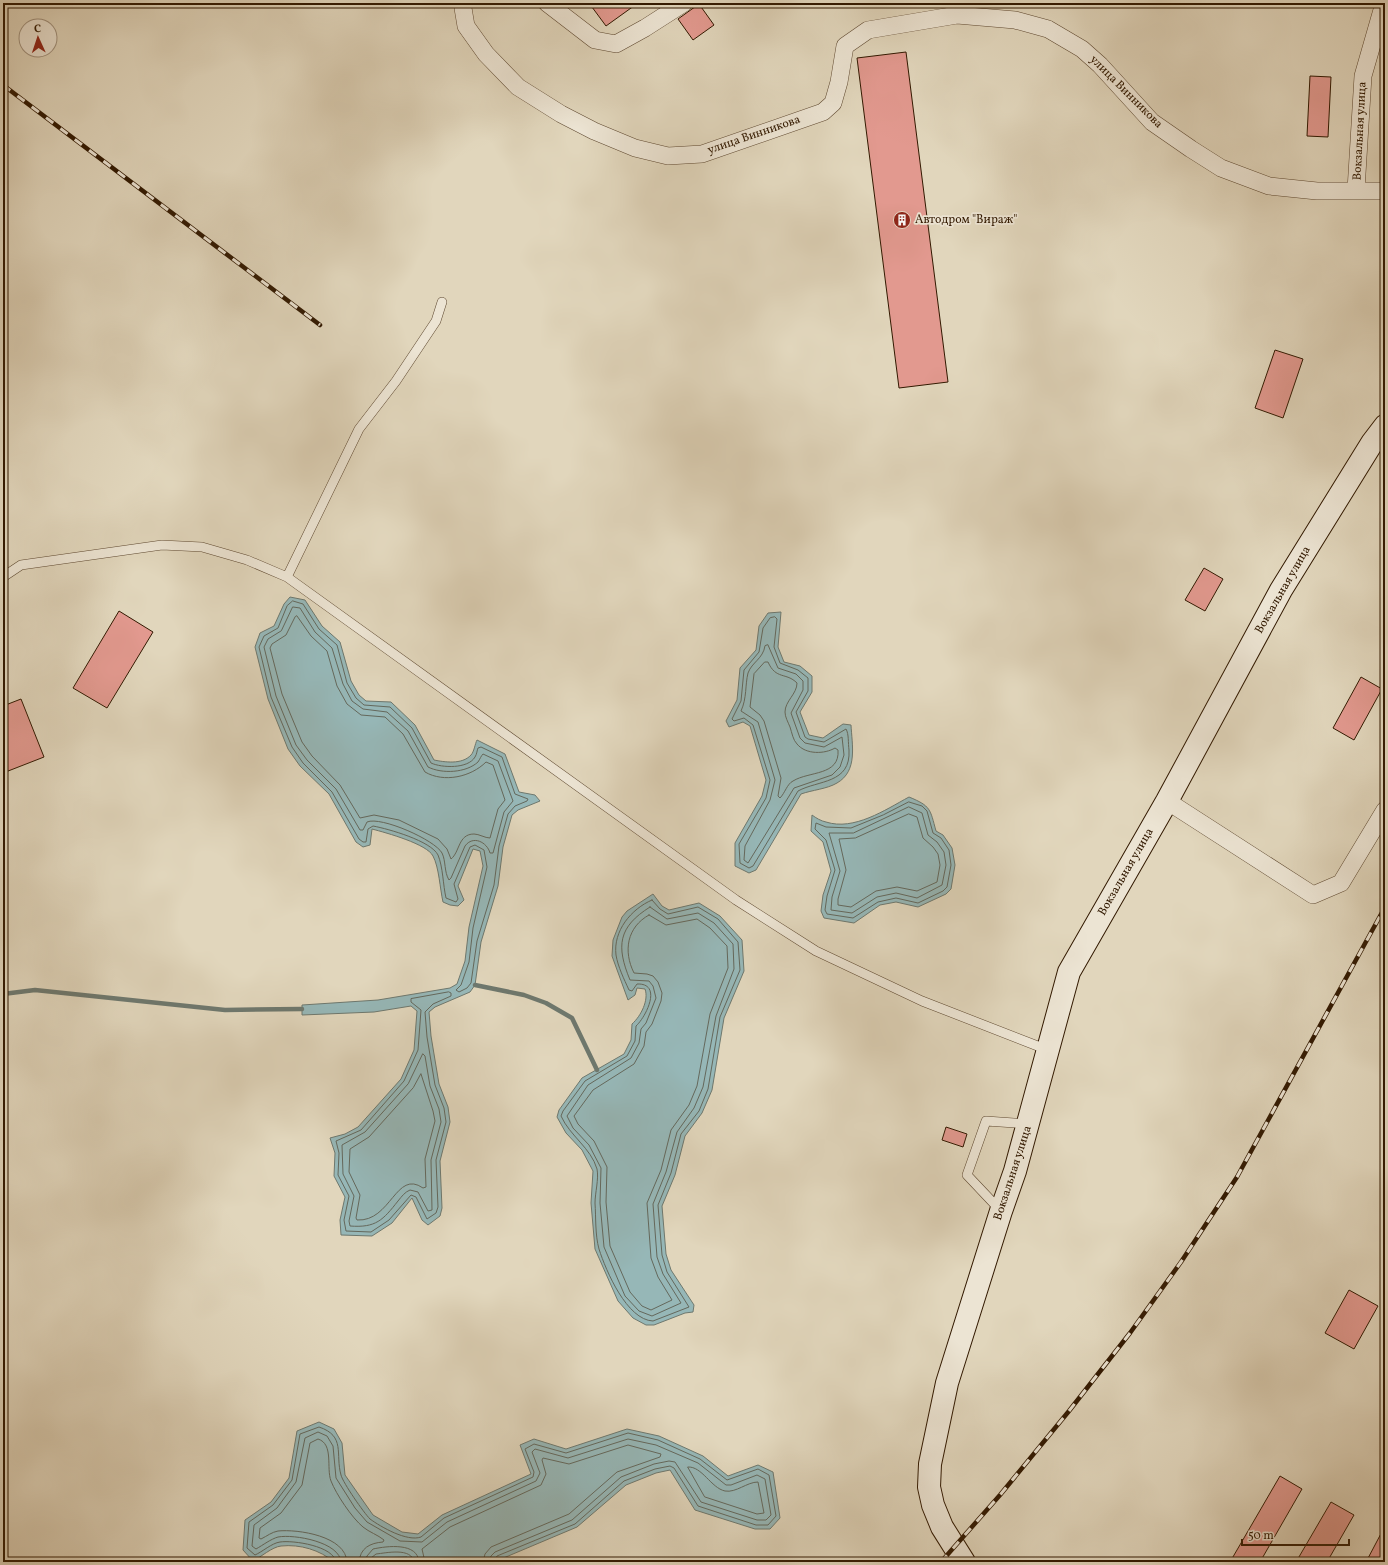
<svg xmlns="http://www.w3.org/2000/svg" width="1388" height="1565" viewBox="0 0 1388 1565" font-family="Vollkorn,serif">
<rect width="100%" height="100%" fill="#e1d6bc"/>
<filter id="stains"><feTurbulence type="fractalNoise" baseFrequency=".005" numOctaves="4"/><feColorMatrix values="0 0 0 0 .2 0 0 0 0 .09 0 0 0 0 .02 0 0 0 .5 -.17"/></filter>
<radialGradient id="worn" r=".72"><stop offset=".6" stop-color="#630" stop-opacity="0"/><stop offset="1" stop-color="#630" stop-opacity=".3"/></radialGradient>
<path fill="#96b7b7" stroke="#6e786e" d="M290,597L305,600L322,626L340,642L351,681L359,695L366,701L391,702L415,725L434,760C444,762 462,765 471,755C474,752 475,744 477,740L505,754L519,792L535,795L540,801L518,810L512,815L503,847L498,886L481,942L475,985L470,992L435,1007L429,1012L431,1036L439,1084L448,1107L450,1122L440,1161L442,1208L440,1216L428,1225L422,1220L412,1198L392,1223L372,1236L341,1235L340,1220L345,1197L334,1176L335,1153L330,1138L345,1134L358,1127L401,1079L414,1050L417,1011L411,1006L374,1012L302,1015V1005L378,1000L450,988L457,984L465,961L469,927L483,866L480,851L473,849L458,886L464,900L458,906L450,905L443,902C440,889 439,867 433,856C427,844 387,833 372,829L370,845L363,847L356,842L329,794L300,766L288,749L268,699L255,647L260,633L274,626L284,604Z
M781,612L778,647L784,662L800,666L812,676V692L800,712L809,735L823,738L843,724L851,725C852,745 858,771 837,783C827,789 812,790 801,794L756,870L749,873L735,866V843L762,796L766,780L750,726L743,722L729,727L726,721L737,700L740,668L756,650L759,626L768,613Z
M909,797C931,806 930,809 936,831L943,835L952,848L955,865L951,889L946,894L918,907L896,902L880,905L854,923L824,918L821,911L823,895L831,871L823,842L811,831L812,815C816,818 821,821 826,822C854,831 885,810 909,797Z
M653,894L662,906L669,910L699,903L720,916L742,940L744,971L724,1018L712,1090L702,1113L685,1136L675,1175L662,1206L666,1254L671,1270L694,1305L693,1312L685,1313L654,1325H646L633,1318L618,1301L595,1249L591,1203L593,1171L582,1150L566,1133L557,1117L559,1110L582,1078L624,1054L631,1040L632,1024C641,1016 649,1000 645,989L637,988L635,995L628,1000L612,956L613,940L622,917L627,911Z
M319,1422L334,1429L342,1443L345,1475L373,1515L402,1532L418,1534L442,1515L531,1474L520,1445L534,1439L566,1449L627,1429L659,1436L703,1456L728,1476L758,1465L773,1472L780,1518L770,1529H755L695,1510L670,1470L656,1473L626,1485L577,1527L494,1562H411L407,1557L376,1558L373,1562H334C320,1550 300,1544 281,1546C272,1547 261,1557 253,1561L243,1550L245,1520L271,1502L289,1478L297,1431Z"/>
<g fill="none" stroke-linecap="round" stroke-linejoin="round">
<path stroke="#64685c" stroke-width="1" d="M293,601L303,604L319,629L337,645L347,683L356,698L364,705L390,707L412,728L431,763C442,768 468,769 475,757C477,754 477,750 478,748L481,747L502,757L515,794L528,799L527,801L515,806L508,814L499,846L494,885L477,941L471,983L467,988L459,992L456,990L461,985L469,962L473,928L487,867L484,850L475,845L470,847L454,884L458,899L456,902L446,898C443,885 443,867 438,855C431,841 389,829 373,826L368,829L366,842H363L359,839L332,792L303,763L292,747L271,697L259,647L264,636L278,628L287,606Z
M293,607L300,608L315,632L332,648L343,684L352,701L363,709L387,712L408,731L428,767C442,774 466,773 478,762C480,759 481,756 483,754L498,761L513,801L504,812L493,853H490C487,842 473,835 465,846L451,878L449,880C444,872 446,861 442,853C435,840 381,816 367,822L363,830H360L336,789L307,760L296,745L276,696L264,647L268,639L281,631Z
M297,616L311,636L327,651L337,686L347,704L361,715L385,717L403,734L425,772C444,783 471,777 486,762L493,765L505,800L498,809L490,838C485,838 479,834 474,834C458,834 460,852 451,859L447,849L438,839L399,820L374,815L360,818L340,785L312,756L302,742L282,694L270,648L272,644L286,635L295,617Z
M775,617L777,619L774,647L780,663L798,670L808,678V691L796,712L805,737L808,739L824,742L846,729C849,734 848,743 849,750C851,784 818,780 798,791L753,866L749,868L740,863L739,844L766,798L770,780L753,725L744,718L734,721L732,719L741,701L744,670L759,652L763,628L770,618Z
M768,645L778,668L796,674L803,681V690L791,713L800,738L805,743L824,747L842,737L844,755L840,767L832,775L794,788L748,863L744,860L745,846L770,800L775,780L758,722L741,711C747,698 745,685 748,673C752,662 763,659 765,646Z
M765,662H768C776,680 786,672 797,683C797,694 785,701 785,712C785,717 788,722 790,727C792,733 793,740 797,744C806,755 825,754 835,748L838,750C840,776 809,771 793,781C787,784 785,793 780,798L778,796L781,778L764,721L760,715L750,707L754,674Z
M909,802L922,806L927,811L933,833L941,838L949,850L951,865L947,887L943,891L918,903L896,898L878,902L853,918L827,914L825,910L827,896L835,870L826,840L815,829L816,823L826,827L851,828L883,815Z
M909,807L922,813L928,835L937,842L944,852L946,865L942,885L917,898L896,893L877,897L852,913L831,910L832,897L840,871L829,833H853Z
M909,814L917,817L923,838L933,847L938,854L940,865L937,882L917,891L897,887L876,891L851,907L838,905V899L846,870L839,839L855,838Z
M652,900L660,909L668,914L698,907L718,919L738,942L740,970L720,1017L708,1089L699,1111L681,1134L671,1173L658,1205L662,1255L667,1272L689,1307L653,1321C627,1320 606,1271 599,1249C595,1235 596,1217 595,1203C595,1193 599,1179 597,1169C591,1148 570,1136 561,1116L563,1111L585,1081L627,1056L635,1041L636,1026C646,1017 663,983 637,984L632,991L629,990C624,979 618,967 616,955C613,931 631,909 652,900Z
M650,907L667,919L698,913L714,923L733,944L734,969L716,1016L703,1087L694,1108L677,1132L666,1172L653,1204L657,1257L663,1274L681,1303L652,1316L639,1311L625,1296L604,1247L600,1203L601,1168L589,1145L573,1128L567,1116L588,1085L631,1058L639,1043L641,1029L646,1023L656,998L653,986L649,981L630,980C616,946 618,927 650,907Z
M649,915L666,925L697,919L710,928L727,946L728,968L710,1014L697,1086L689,1105L671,1130L661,1170L647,1203L651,1258L658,1277L672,1300L651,1310L642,1306L630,1292L610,1246L606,1202L607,1167L594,1141L578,1124L574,1116L593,1090L634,1064L644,1046L646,1032L652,1024L661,1001L662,993L658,982L653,976L647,974L634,973C623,951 627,927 649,915Z
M449,992L451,993V996L433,1004L425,1012L427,1037L435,1085L444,1108L446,1122L436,1160L438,1207L436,1213L427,1219L416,1197L411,1195L389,1220L371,1232L346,1231L344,1220L349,1196L338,1175L339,1153L336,1141L361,1130L404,1081L418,1050L421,1010L411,1002V999Z
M423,1054L425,1056L430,1086L439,1109L441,1122L431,1160L432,1210L428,1211L418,1192L410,1190C405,1192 402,1196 398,1201C383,1220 376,1228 350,1226L349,1221L354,1196L343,1174L342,1145L365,1132L408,1084Z
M421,1074L433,1111L435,1121L425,1159L426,1187L423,1188C396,1169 391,1222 357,1220L356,1218L360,1195L349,1172L350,1149L369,1137L413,1088Z
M688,1467C702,1466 711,1488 725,1491C736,1493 747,1482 758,1482L764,1513L757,1514L705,1497Z
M336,1562C334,1546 293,1540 280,1542C272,1543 262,1552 255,1555L247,1548L249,1522L273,1505L292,1480L300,1434L319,1427C346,1436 335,1454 341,1475C343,1483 364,1513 370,1519C381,1527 407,1542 421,1537L444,1518L533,1477L534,1472L525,1449L534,1444L566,1453L628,1433L658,1440L700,1459L727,1480L758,1469L769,1475L776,1516L768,1525H756L698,1506L674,1468L670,1466L655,1469L624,1481L575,1524L497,1556L494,1562
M341,1562C340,1542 294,1534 278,1537C271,1539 263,1545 256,1549L252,1546L254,1525L277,1508L296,1482L305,1438L318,1432L327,1436L333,1446L336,1478L355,1508L367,1522L400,1541L422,1542L447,1522L536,1481L540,1473L532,1452L535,1449L568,1458L628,1439L656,1445L698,1463L726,1485H731L757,1475L765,1479L771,1515L766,1520H757L701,1502L675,1462L669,1461L654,1464L621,1477L572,1520L495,1552L491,1556L489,1562
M347,1562C346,1536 298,1529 278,1531C272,1532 267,1536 261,1539L259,1538L260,1528L281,1513L302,1485L310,1443L318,1439C334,1444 326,1468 331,1481C336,1494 352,1518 363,1527C369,1532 378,1535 384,1540L383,1542C370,1543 360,1548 359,1562
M365,1562L367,1556L373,1549C387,1546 418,1542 419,1562
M370,1562L371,1558L376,1554C386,1553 412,1547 414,1562
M425,1562L422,1549L450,1527L541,1485L546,1474L542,1460L543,1458L569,1464L628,1445L661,1454L660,1457L617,1472L569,1514L491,1547L485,1554L483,1562"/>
<path stroke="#6e786e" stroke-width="4.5" d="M475,985L524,995L546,1003L572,1018L597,1070
M3,994L35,990L225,1010L302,1009"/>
</g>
<path fill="#e2998f" stroke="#321901" d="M589,3H638L606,26Z
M699,4L714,25L693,40L678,19Z
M906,52L948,382L899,388L857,58Z
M1310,76L1331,77L1328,137L1307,136Z
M1275,350L1303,359L1283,418L1255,408Z
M1204,568L1223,579L1205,611L1185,600Z
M119,611L153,632L107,708L73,688Z
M1361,677L1382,689L1354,740L1333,728Z
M21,699L44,757L3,773V706Z
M946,1127L967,1134L963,1147L942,1140Z
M1349,1290L1378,1306L1354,1349L1325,1333Z
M1280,1476L1302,1489L1260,1562H1230Z
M1331,1502L1354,1515L1327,1562H1296Z
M1385,1526V1562H1366Z"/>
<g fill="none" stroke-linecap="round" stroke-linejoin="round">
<g stroke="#5e4830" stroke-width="10">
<path id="lane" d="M3,577L21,565L162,545L202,547L247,560L287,577L736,900L816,951L922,1001L1048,1050
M287,577L359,429L396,381L436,321L442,302
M1000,1210L967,1175L986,1121L1028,1124"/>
</g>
<g stroke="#5e4830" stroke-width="18">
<path id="street" d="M464,3L463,8L466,26L486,54L518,87L561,114L594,131L635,148L668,156L702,154L823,112L833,103L839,82L845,46L868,30L957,15L1015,20L1048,29L1082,49L1100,65L1152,122L1191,149L1221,168L1269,186L1317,191H1385
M547,3L595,40L616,44L645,28L684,3
M1356,190L1363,76L1384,3
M1167,801L1313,895L1341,883L1385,810"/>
</g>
<g stroke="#321901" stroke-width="24">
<path id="secondary" d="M964,1562L942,1527L933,1505L929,1487L930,1464L947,1383L1001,1211L1015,1171L1069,972L1167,801L1281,590L1372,443L1385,426"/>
</g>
<use href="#lane" stroke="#ece4d3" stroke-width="9"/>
<use href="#street" stroke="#ece4d3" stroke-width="17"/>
<use href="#secondary" stroke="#ece4d3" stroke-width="22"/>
<g stroke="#321901" stroke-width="4.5">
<path id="rail" d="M3,85L320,325
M941,1562L1000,1495L1069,1411L1130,1333L1181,1262L1237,1177L1385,907"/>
</g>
<use href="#rail" stroke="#ece4d3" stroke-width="3" stroke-dasharray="9" stroke-linecap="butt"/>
</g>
<defs>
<g id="building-disc" transform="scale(0.9)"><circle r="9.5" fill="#8f2418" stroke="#ece4d3"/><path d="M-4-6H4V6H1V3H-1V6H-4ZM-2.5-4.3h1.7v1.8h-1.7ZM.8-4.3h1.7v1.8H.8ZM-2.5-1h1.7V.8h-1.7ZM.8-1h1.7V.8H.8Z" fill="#fff"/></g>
</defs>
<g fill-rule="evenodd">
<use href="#building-disc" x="902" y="220"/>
</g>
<g text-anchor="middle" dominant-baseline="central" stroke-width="3.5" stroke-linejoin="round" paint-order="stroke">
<g font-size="12" fill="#321901" stroke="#ece4d3">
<text transform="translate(1126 92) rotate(45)">улица Винникова</text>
<text transform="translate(1360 131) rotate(-87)">Вокзальная улица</text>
<text transform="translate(754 135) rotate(-19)">улица Винникова</text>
<text transform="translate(1283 590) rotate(-60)">Вокзальная улица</text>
<text transform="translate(1126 872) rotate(-60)">Вокзальная улица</text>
<text transform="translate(1013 1173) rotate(-72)">Вокзальная улица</text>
</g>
<g font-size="12" fill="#321901" stroke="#ece4d3" text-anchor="start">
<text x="915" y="220">Автодром "Вираж"</text>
</g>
</g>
<rect width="1388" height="1565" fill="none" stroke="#e1d6bc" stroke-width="16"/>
<rect x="4" y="4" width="1380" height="1557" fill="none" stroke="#321901" stroke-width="2"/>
<rect x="8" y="8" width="1372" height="1549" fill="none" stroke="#321901"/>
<g transform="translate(38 38) rotate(357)"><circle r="19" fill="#ece4d3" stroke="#a2937f"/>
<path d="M0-3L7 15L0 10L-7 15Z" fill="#8f2418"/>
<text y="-6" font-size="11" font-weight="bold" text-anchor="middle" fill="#321901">С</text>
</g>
<path d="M1242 1539v6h107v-6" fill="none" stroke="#321901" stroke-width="2"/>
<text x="1248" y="1539" font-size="12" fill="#321901" stroke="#ece4d3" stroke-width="3" paint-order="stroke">50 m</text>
<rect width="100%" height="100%" filter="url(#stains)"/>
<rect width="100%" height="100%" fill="url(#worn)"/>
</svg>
